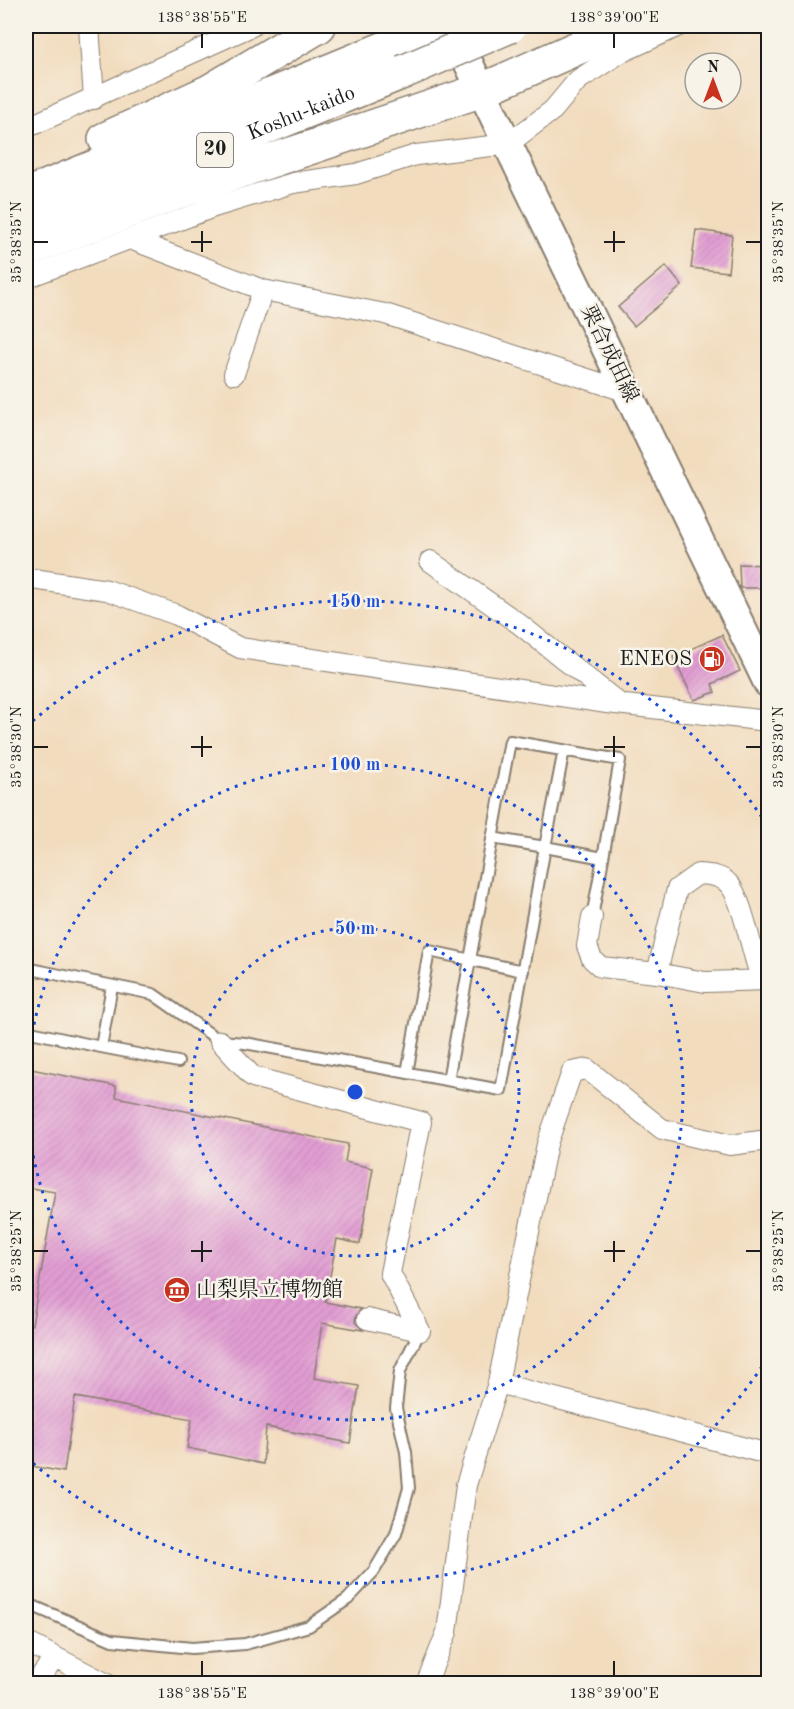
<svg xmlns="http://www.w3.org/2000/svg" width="794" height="1709" viewBox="0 0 794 1709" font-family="'Old Standard TT','Noto Serif JP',serif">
<defs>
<pattern id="building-hatch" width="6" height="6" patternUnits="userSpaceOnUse" patternTransform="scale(1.5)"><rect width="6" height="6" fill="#e29dd3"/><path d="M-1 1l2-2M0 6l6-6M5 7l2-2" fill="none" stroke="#c187b5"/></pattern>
</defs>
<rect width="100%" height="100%" fill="#f7f3e8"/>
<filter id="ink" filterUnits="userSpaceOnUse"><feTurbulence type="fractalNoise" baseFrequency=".0167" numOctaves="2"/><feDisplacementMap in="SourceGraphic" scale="12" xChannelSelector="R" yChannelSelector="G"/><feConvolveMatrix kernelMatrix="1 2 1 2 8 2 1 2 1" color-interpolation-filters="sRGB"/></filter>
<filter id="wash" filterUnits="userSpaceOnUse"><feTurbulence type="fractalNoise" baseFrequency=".008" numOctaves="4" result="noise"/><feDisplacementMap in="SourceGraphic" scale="24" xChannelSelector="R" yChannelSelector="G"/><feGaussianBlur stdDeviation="1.35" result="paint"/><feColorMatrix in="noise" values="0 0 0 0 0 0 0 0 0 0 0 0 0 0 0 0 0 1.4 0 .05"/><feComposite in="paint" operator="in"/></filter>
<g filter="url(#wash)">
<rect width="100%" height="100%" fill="#f2dcbe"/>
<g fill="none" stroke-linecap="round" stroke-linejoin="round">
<path stroke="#47b1c5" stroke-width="7" d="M26,1662L40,1672"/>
</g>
<g id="blocks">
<path fill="url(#building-hatch)" d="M696,230L732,235L728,272L691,268Z
M666,266L682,286L634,326L618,307Z
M739,564L768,565V588H740Z
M722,635L740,671L712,684L715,692L694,700L673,657Z
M26,1068L116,1086V1097L348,1144L345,1162L373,1168L360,1244L337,1239L325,1302L361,1309L356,1316L355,1322L363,1330L322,1323L314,1378L359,1386L350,1443L266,1427L263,1464L187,1448L192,1419L75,1397L64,1472L26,1465V1324L32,1325L55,1192L26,1187Z"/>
</g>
</g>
<g filter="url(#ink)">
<use href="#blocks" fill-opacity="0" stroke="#877c6d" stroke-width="1.5"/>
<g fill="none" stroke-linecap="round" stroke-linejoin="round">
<g stroke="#877c6d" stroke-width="14">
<path id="lane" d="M492,838L545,847L564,750
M26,968L153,994L220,1041L245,1043L501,1090L545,847L603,858L592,917
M26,1031L101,1047L112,986
M101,1047L178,1062
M407,1073L429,951L523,971
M448,1080L510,741L620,760L603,858
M26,1603L112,1640L192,1648L245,1644L309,1626L348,1599L374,1571L396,1534L409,1488L406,1452L396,1408L400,1371L420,1331"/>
</g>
<g stroke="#877c6d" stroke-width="22">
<path id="street" d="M89,26L94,99
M26,128L252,26
M130,239L263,290L234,374
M26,278L214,207L293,183L356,174L416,155L508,144L553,110L578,80L618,54L679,26
M263,290L385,314L628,392
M430,561L518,623L620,704
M26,578L107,590L177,615L240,648L607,703L768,721
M592,917L587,946L592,959L601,967L657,973L705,982L768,980
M657,973L677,889L698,874C709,875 720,875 728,883C743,897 752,957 762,980
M220,1041L253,1077L421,1122L390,1273L420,1331
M367,1319L420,1331
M498,1383L768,1454
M26,1642L107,1684
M35,1684L55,1657
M426,1684L447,1632L466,1485L498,1383L547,1144L572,1072L587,1069L662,1129L730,1145L768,1140"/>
</g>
<g stroke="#877c6d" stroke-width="32">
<path id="secondary" d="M451,27L768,683"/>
</g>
<g stroke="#877c6d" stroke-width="36">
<g id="highway">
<path d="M105,139L210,91L319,26"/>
<path d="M26,195L439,26"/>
<path id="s1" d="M26,225L403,72"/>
<path d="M26,250L187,189L482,90L627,26"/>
</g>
</g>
<use href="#lane" stroke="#fff" stroke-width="10"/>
<use href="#street" stroke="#fff" stroke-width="20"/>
<use href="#secondary" stroke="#fff" stroke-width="28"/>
<use href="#highway" stroke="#fff" stroke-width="33"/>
<g stroke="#877c6d" stroke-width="36" stroke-linecap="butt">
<path id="highway-bridge" d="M403,72L510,26"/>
</g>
<use href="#highway-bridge" stroke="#fff" stroke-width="33"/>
</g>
</g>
<path fill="none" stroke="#1c1c1c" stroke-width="2" d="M202,33V48M614,33V48M202,231V252M614,231V252M33,242H48M191,242H212M604,242H625M746,242H761M202,736V757M614,736V757M33,747H48M191,747H212M604,747H625M746,747H761M202,1241V1262M614,1241V1262M33,1251H48M191,1251H212M604,1251H625M746,1251H761M202,1661V1676M614,1661V1676"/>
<g fill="none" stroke="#1d4ed8" stroke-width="3" stroke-dasharray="3 6">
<circle cx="355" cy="1092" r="164"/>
<circle cx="355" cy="1092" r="328"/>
<path d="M767 1359A491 491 0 0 1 26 1457M26 727A491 491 0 0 1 767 825"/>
</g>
<defs>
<g id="fuel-disc" transform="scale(1.35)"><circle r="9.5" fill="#c8321e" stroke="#f7f3e8"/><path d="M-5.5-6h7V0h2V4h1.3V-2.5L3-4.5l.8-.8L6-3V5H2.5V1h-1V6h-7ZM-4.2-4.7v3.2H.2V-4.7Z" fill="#fff"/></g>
<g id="museum-disc" transform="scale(1.35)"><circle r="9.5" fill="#c8321e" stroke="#f7f3e8"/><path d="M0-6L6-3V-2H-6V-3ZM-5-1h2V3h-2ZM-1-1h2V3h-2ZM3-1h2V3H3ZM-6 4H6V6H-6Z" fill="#fff"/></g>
</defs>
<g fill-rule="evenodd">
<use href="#fuel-disc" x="712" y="659"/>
<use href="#museum-disc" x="177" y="1290"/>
</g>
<g text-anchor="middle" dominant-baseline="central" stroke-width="5" stroke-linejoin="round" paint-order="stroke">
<rect fill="#f7f3e8" stroke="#5e5c59" stroke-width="1.5" x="197" y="133" width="36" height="34" rx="4.5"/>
<g font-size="20" font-weight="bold" fill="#1c1c1c">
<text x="215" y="150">20</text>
</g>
<g font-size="21" fill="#1c1c1c" stroke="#f7f3e8">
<text stroke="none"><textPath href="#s1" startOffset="297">Koshu-kaido</textPath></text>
<text transform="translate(609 354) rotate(64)">栗合成田線</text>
</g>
<g font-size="21" fill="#1c1c1c" stroke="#f7f3e8" text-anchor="end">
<text x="692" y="659">ENEOS</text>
<text x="196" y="1290" text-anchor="start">山梨県立博物館</text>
</g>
</g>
<circle cx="355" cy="1092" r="9" fill="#1d4ed8" stroke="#f7f3e8" stroke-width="3"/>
<g font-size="18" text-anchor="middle" font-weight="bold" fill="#1d4ed8" stroke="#f7f3e8" stroke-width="5" stroke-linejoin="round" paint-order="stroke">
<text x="355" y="607">150 m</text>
<text x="355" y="770">100 m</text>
<text x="355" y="934">50 m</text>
</g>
<rect width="794" height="1709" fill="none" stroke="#f7f3e8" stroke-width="66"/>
<g transform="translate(713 81)"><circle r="28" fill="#f7f3e8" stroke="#9f9d96" stroke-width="1.5"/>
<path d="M0-4.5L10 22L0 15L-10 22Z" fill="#c8321e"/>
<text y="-9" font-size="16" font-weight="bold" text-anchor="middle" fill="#1c1c1c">N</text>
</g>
<rect x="33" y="33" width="728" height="1643" fill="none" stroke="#1c1c1c" stroke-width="2"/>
<g font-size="15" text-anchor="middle" fill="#1c1c1c">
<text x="202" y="22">138°38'55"E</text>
<text x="614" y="22">138°39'00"E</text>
<text transform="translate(16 242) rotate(-90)" y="5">35°38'35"N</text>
<text transform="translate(778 242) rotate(-90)" y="5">35°38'35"N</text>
<text transform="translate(16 747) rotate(-90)" y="5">35°38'30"N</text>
<text transform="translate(778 747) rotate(-90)" y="5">35°38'30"N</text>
<text transform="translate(16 1251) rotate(-90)" y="5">35°38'25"N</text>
<text transform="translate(778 1251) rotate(-90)" y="5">35°38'25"N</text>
<text x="202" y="1698">138°38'55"E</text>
<text x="614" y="1698">138°39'00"E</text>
</g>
</svg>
